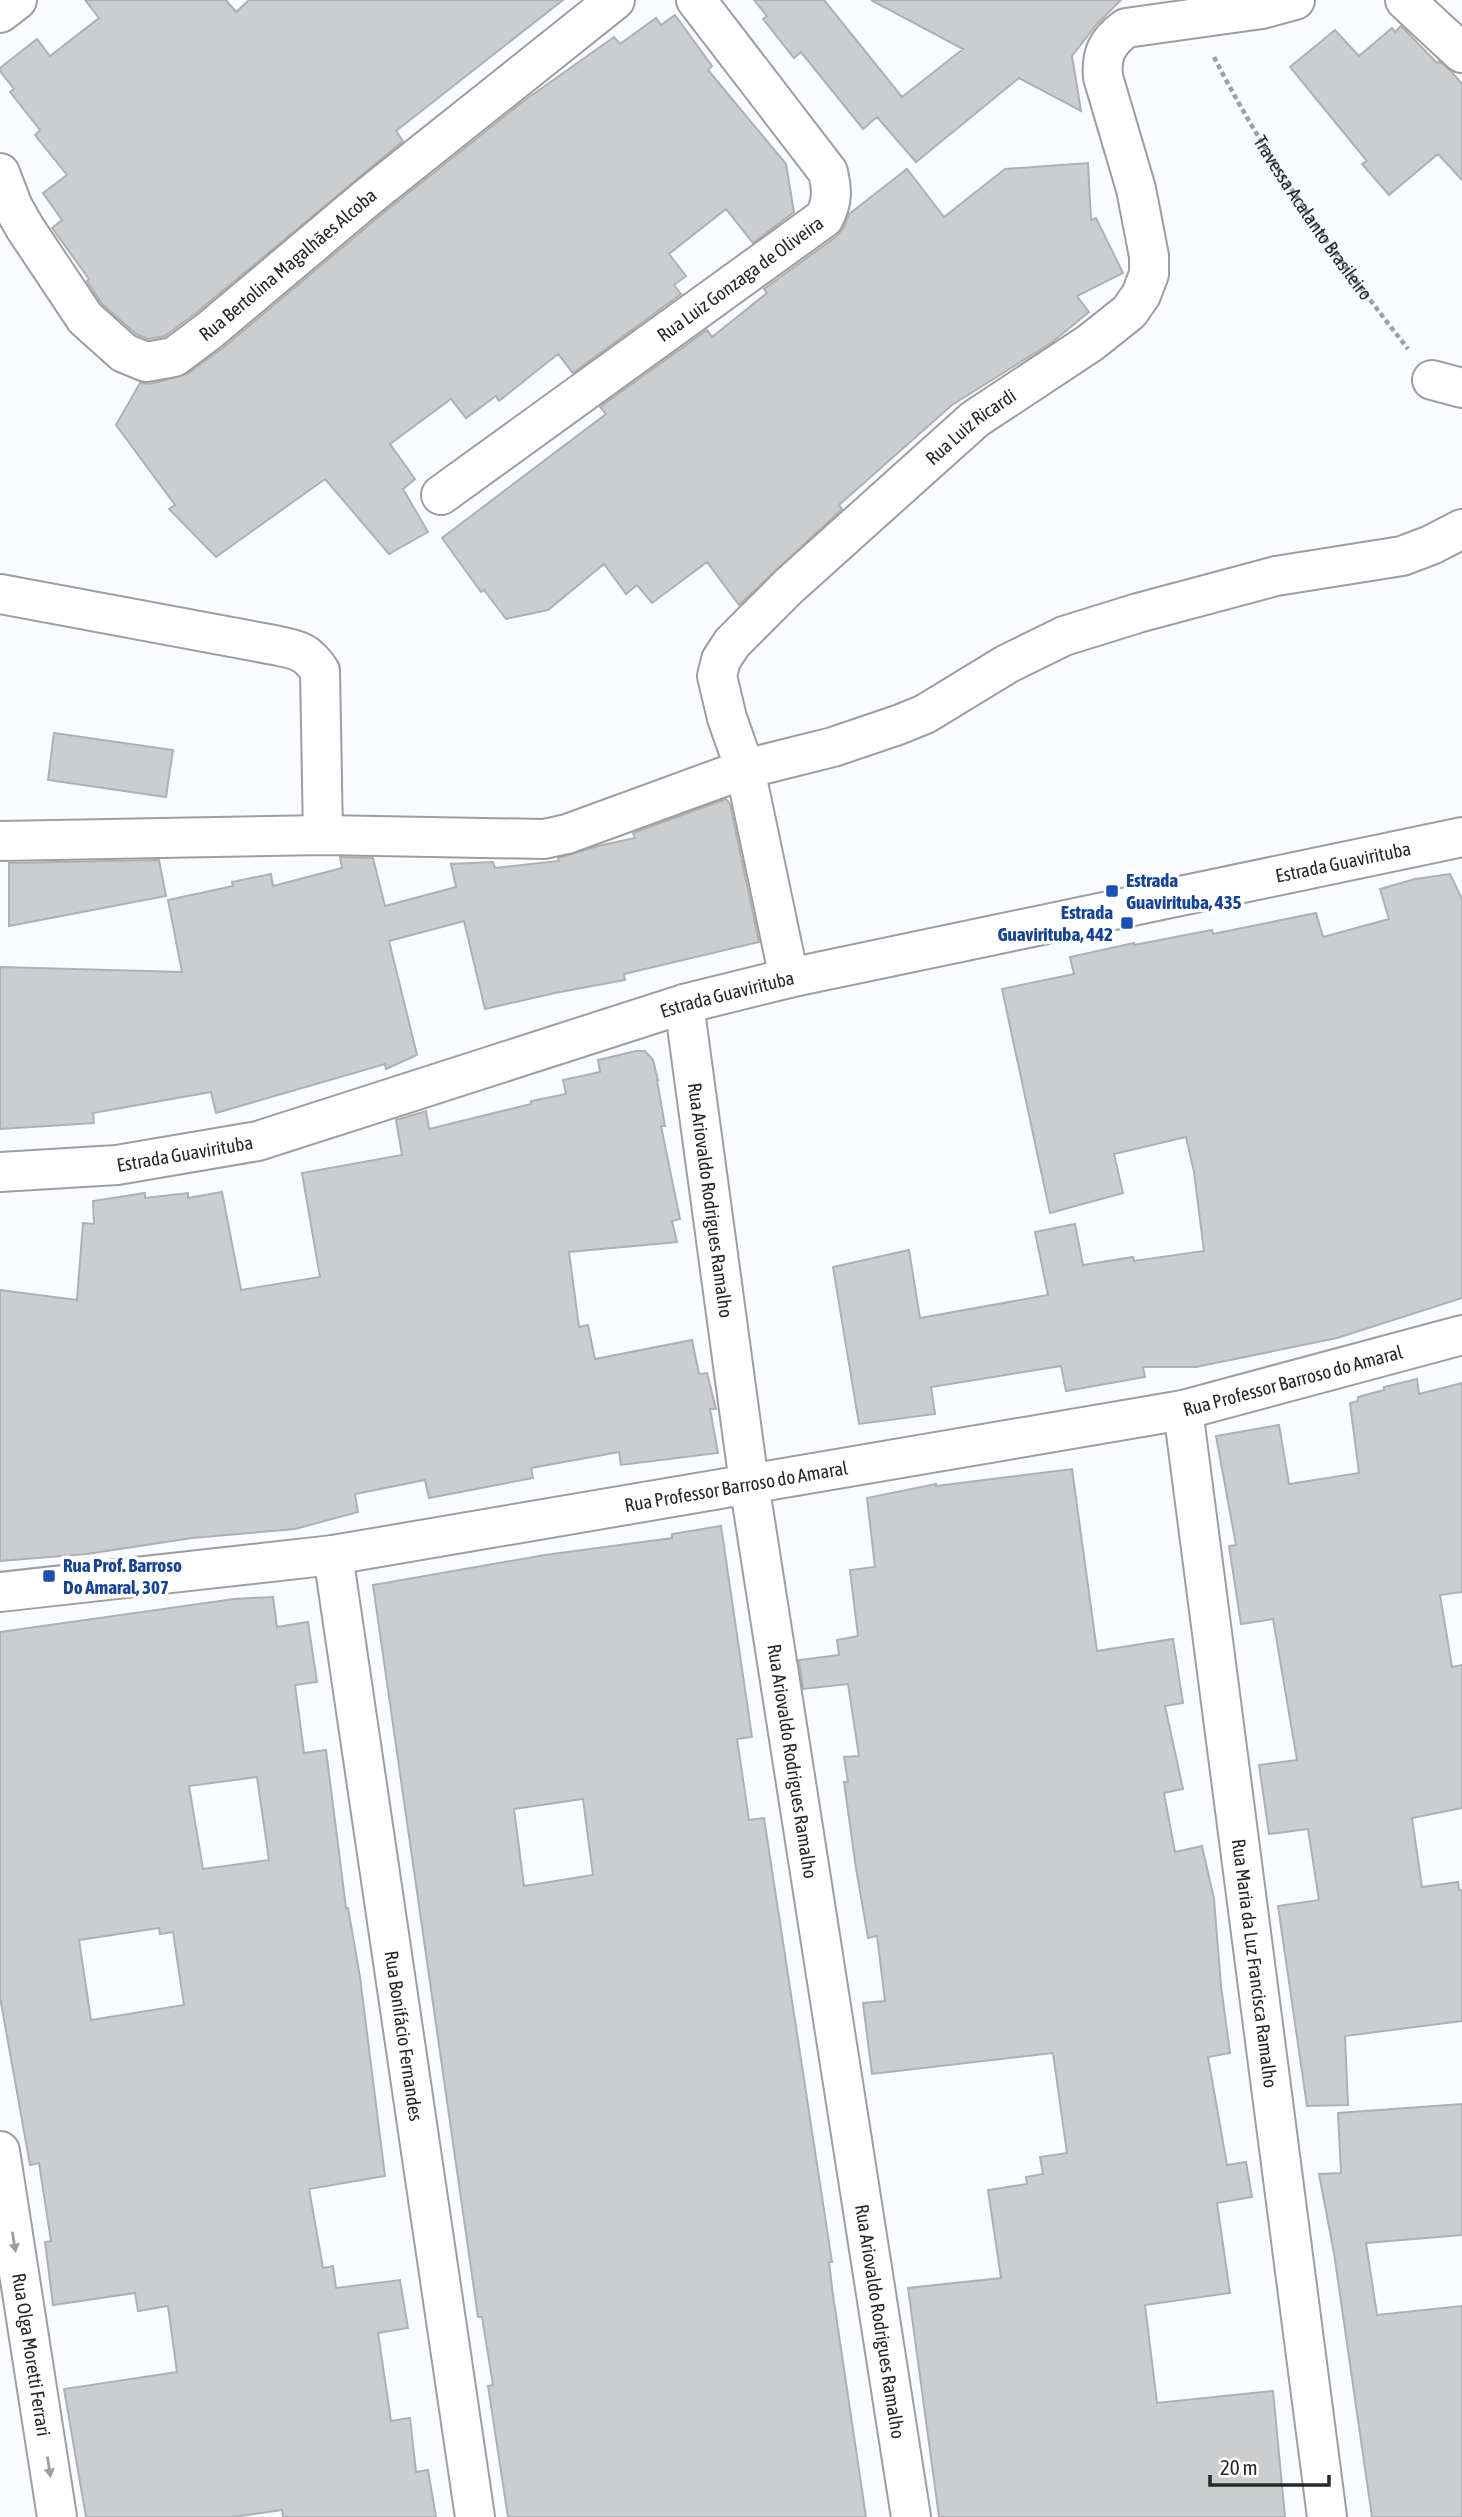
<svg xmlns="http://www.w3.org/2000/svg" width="1462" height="2517" viewBox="0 0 1462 2517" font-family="'Asap Condensed',sans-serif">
<rect width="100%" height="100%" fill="#fafbfe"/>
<path fill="#cccdcf" stroke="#afb0b2" stroke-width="2" fill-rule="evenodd" d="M85,0H226L236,12L249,0H563L396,131L403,141L196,313L165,336L148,339L136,334L102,304L87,281L89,279L52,228L62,220L43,193L67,175L35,135L40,130L10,92L14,89L0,71V68L37,39L50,56L99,18Z
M754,0H824L902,97L963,49L871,0H1121L1097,24L1072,56L1081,111L1019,78L916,162L877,117L863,129L801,52L794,58L763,19L767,16Z
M675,15L712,66L708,70L786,164L794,212L753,243L726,209L669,254L686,276L674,285L681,294L573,373L558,354L499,401L496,396L466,418L451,399L390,444L415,479L403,489L428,532L389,554L325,479L216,557L169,509L175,505L116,425L140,383L150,384L187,374L224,347L382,214L525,100L614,37L620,44L656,18L661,25Z
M1401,26L1437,63L1439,61L1452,72L1462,84V180L1438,154L1389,195L1362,164L1367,161L1290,67L1335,30L1359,56L1392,28L1395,32Z
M1088,163L1091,220L1096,218L1123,273L1077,296L1089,312L1051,343L952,405L839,505L842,509L739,605L707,562L652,603L637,585L626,594L604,564L548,610L506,619L484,590L481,592L442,538L606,414L600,407L707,330L712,337L767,293L764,289L837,236L844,227L849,214L907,169L944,217L1005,169Z
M54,733L173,750L166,797L48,780Z
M726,799L730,804L759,942L624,974L625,980L555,993L485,1009L464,921L389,941L417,1055L386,1069L385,1064L216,1113L211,1092L93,1113L94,1123L0,1129V967L182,972L168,900L233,886L232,882L271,874L273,886L342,868L340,857L373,858L385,906L456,887L451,864L493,862L495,868L559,861L558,858L598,846L635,838L633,833Z
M159,860L166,896L9,926V863Z
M1450,874L1462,899V1298L1337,1338L1196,1367H1143L1145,1377L1066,1391L1061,1366L931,1387L935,1414L859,1424L833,1267L909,1250L920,1318L1048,1295L1035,1232L1075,1224L1083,1265L1133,1257L1134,1261L1204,1251L1194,1172L1186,1137L1114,1154L1123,1193L1050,1213L1002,989L1074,974L1070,957L1134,943V945L1212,930L1213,934L1316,913L1323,937L1389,919L1380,889L1415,879Z
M636,1051H645L653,1060L658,1080H657L665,1126H661L680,1219L672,1221L677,1242L569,1252L579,1327L588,1325L595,1359L692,1340L699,1374L707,1373L716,1409H710L718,1453L621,1465L619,1452L531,1468L533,1478L429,1498L425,1480L355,1494L358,1512L295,1529L192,1538L87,1554L0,1561V1290L77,1300L83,1223L94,1224L93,1201L145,1193V1198L188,1193V1198L222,1192L241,1290L320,1277L302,1173L402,1155L396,1120L426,1111L429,1129L531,1104V1101L566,1094L563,1080L600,1072L598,1060Z
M1417,1379L1419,1394L1462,1383V1592L1440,1595L1452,1667L1462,1665V1808L1412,1818L1422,1887L1458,1882L1459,1890H1462V2021L1345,2036L1348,2105L1307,2106L1278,1906L1319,1900L1308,1829L1269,1834L1259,1765L1297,1760L1273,1619L1241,1624L1229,1546L1236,1545L1216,1436L1279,1425L1289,1484L1359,1473L1350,1403L1358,1401V1397L1384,1390V1387Z
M1072,1469L1097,1651L1173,1639L1183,1703L1165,1706L1183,1789L1164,1793L1175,1852L1202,1846L1214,1899L1221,1986L1230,2053L1208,2057L1227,2165L1246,2162L1252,2197L1217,2203L1230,2293L1145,2305L1157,2403L1273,2391L1285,2517H939L908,2288L1001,2278L988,2190L1027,2184L1026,2177L1043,2174L1040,2157L1067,2153L1053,2053L872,2074L863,2003L885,2001L877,1936L868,1938L856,1868L844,1782H848L844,1757L859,1756L848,1684L803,1689L799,1660L839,1655L837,1640L858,1636L850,1570L875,1567L867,1498L936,1484V1486Z
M721,1526L752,1737L737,1739L749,1820L764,1818L832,2262H829L833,2295L866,2517H508L488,2386L493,2385L482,2317H478L373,1585L545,1555L672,1538V1534ZM583,1799L593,1875L524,1886L514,1809Z
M273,1597L277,1627L308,1622L317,1682L295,1685L304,1753L326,1750L346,1908H348L360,1977L385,2176L309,2189L323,2268L333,2266L336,2288L400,2280L408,2328L378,2333L391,2421L410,2418L416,2472L428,2470L436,2517H283L282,2510L233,2517H86L64,2389L177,2372L168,2306L138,2311L135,2293L53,2305L45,2242L51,2241L39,2163L30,2165L0,1997V1632L234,1599ZM257,1777L269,1860L203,1869L189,1786ZM159,1928L160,1934L173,1932L184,2005L91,2020L79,1940Z
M1462,2104V2235L1366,2243L1377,2315L1462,2306V2517H1372L1334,2253L1319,2174L1341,2173L1338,2113Z"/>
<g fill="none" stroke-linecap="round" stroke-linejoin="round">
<g stroke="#9d9ea0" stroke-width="42">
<g id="minor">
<path d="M1405,0L1462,53"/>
<path d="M0,13L17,0"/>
<path id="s2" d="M0,173L13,207L25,228L85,318L124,353L146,362L174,357L210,330L368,197L615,0"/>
<path d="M1432,380L1462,388"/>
<path id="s3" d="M441,495L824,218C833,201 832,190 828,172L696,0"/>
<path d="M0,594L274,645C297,650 306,650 320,671L323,835"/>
<path d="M0,841L323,835L544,839L567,834L745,769L833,747L898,725L925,714L1007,664L1064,636L1138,613L1276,576L1402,556L1431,545L1462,529"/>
<path id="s4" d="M789,978L745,769L727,718L717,676L721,660L732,643L789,586L975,419L1090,343L1129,312L1141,295L1149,274V256L1136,189L1103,77C1101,54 1107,42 1126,28L1262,9L1295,0"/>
<path id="s5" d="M684,1004L749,1483L911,2517"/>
<path id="s6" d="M0,1172L117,1165L258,1141L684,1004L789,978L1462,837"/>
<path id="s7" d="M1183,1410L1327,2517"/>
<path id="s8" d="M333,1555L475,2517"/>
<path id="s9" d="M0,1592L333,1555L1183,1410L1462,1335"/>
<path id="s10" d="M0,2151L57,2517"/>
</g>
</g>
<path stroke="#9e9fa1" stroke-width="4.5" stroke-dasharray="5 3.5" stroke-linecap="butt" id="s1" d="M1214,57C1267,161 1336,257 1408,349"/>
<use href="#minor" stroke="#fff" stroke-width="38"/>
</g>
<defs><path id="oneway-solid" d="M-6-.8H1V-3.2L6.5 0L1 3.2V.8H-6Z" transform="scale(1.75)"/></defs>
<g fill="#9e9e9f">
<use href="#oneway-solid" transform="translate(14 2242) rotate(81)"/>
<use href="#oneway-solid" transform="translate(49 2467) rotate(81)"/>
</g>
<g fill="#1a4fb4" stroke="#fff" stroke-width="2.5">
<rect x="1105" y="884" width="14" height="14" rx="3.5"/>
<rect x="1120" y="916" width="14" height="14" rx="3.5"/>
<rect x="42" y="1569" width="14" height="14" rx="3.5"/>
</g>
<g text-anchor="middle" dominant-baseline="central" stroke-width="7" stroke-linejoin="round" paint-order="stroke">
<g font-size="19" fill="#272829" stroke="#fff">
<text stroke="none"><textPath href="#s1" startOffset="189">Travessa Acalanto Brasileiro</textPath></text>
<text stroke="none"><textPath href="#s2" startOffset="420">Rua Bertolina Magalhães Alcoba</textPath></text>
<text stroke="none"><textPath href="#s3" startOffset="369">Rua Luiz Gonzaga de Oliveira</textPath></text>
<text stroke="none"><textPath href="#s4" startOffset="670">Rua Luiz Ricardi</textPath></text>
<text stroke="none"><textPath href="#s6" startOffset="1382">Estrada Guavirituba</textPath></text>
<text stroke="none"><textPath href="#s6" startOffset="752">Estrada Guavirituba</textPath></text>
<text stroke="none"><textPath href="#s6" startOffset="186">Estrada Guavirituba</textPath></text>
<text stroke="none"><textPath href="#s5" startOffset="198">Rua Ariovaldo Rodrigues Ramalho</textPath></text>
<text stroke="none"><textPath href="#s9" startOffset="1311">Rua Professor Barroso do Amaral</textPath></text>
<text stroke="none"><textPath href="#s9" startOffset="744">Rua Professor Barroso do Amaral</textPath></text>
<text stroke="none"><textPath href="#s5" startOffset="765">Rua Ariovaldo Rodrigues Ramalho</textPath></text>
<text stroke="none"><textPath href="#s7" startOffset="558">Rua Maria da Luz Francisca Ramalho</textPath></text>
<text stroke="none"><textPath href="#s8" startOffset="486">Rua Bonifácio Fernandes</textPath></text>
<text stroke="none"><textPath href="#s5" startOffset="1332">Rua Ariovaldo Rodrigues Ramalho</textPath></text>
<text stroke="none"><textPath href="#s10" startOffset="206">Rua Olga Moretti Ferrari</textPath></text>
</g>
<g font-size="19" font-weight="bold" fill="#164399" stroke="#fff" text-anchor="start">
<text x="1126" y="880">Estrada<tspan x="1126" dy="22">Guavirituba, 435</tspan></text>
<text x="1113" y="912" text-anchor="end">Estrada<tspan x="1113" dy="22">Guavirituba, 442</tspan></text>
<text x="63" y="1565">Rua Prof. Barroso<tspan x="63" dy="22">Do Amaral, 307</tspan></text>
</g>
</g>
<path d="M1210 2475v10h119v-10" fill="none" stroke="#272829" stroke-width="3.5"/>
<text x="1220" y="2475" font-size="21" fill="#272829" stroke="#ffffff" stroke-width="5" paint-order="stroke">20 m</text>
</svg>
